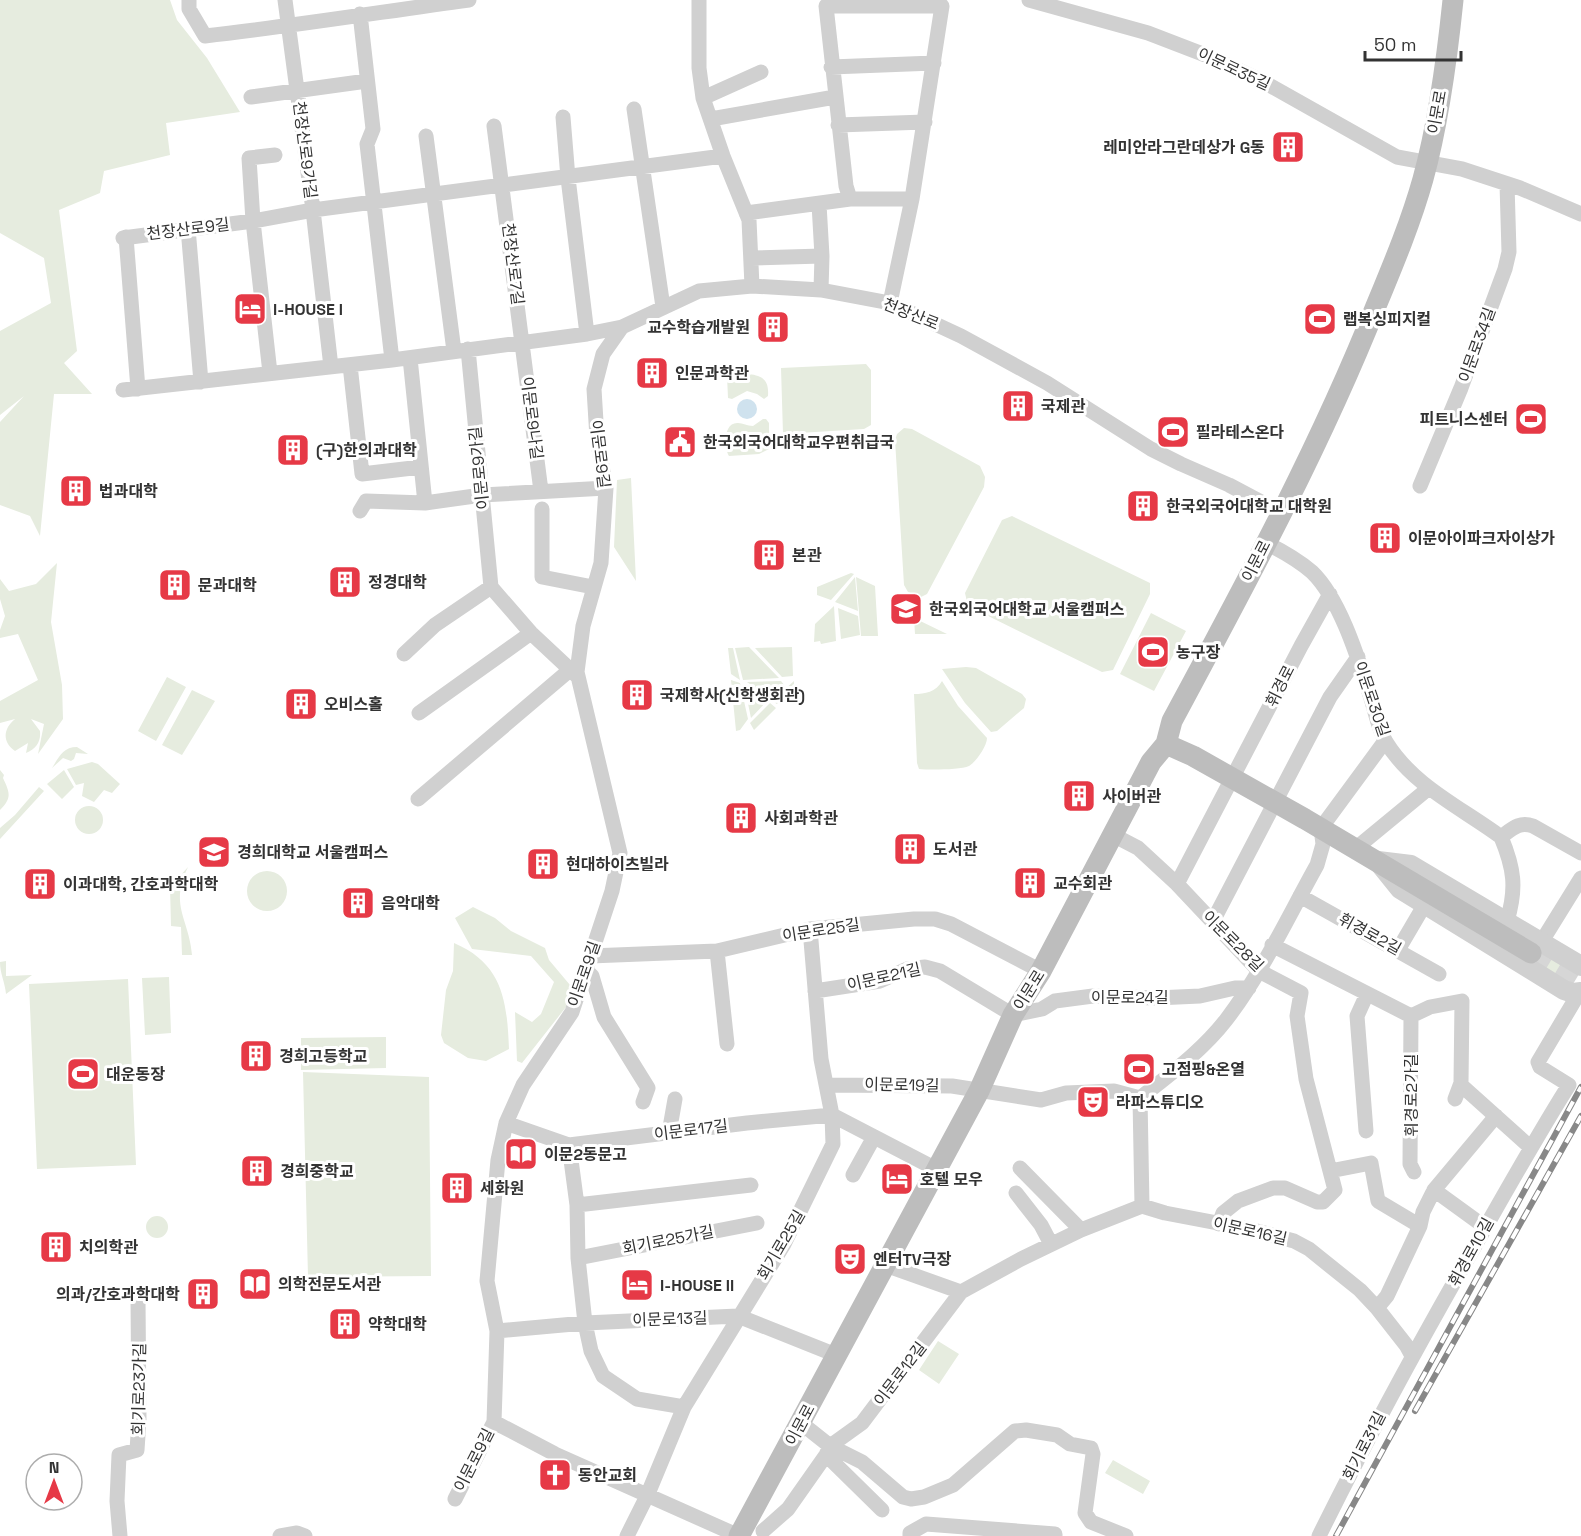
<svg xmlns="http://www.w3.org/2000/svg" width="1581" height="1536" viewBox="0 0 1581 1536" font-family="'Space Grotesk','Noto Sans KR',sans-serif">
<rect width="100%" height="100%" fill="#fff"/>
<path fill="#e6ecdf" d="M0,0H170L177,20L207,58L240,112L166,123L170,155L104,171L100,193L59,210L77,351L64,363L92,394H54L40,536L30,516L0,505V422L24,396L0,415V331L51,303L44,258L0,233Z
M866,364L871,370V425L864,429L783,434L781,368Z
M749,374C764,376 769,381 768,396L764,399L757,394L747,391L732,399L728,398L727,376Z
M763,419H766L769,423V449L759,454L729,456C724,448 723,422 738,423C743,423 747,426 753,426Z
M904,428L912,429L980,466L985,477L984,487L927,594L921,597L908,592L904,585L895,440L897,434Z
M631,478L636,581L614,547L617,480Z
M1012,516L1150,583V594L1113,670L1102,672L968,606L965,593L1002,520Z
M57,563L51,622L62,685L63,719L38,754L44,724L31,719L40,731C41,742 36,749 26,753L28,743L15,751C2,742 3,729 15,719L0,723V701L38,680L18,634L0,638V630L5,616L0,599V579L9,591L36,584Z
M851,573L854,574L831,600L817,595V587Z
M855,577L858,611L835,602Z
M856,577L875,586L878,636H861Z
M834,606L836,641L821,644L820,641L814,642L815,624Z
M838,608L858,616L860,635L841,639Z
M1151,613L1186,631L1154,691L1120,674Z
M914,618L947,634H915Z
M749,647L779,678L743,680L735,648Z
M792,647L793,676L782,677L755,648Z
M728,648H733L740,680L731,674Z
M966,667L976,668L1022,694L1026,699L1024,708L997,731L991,732L965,703L942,669Z
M167,677L186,687L156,741L138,731Z
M731,680L740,683L748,719L740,730L736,731Z
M781,681L785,686L770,699L747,682Z
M794,681V688L777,704L772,701Z
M942,681L958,706L987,738C987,746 976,762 969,766C960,770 929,770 919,769L917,763L914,694C925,694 936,692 942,681Z
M744,684L767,701L751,718Z
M192,690L215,701L182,755L162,745Z
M770,703L776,708L754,730L750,723Z
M77,747L88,754L76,753L74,759L71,761L63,758L52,768C59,757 63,747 77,747Z
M92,762L98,764L120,784L112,793L104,790L94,802L82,796L84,783L76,785L67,769Z
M0,770L4,775L3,778C10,793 12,798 0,810Z
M64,770L74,787L62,799L47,784Z
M39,787L44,791L0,839V828L15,815Z
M75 820a14 14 0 1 1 28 0a14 14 0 1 1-28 0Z
M188,867C169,906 189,918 192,955H182L181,927L171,926L170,887Z
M247 891a20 20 0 1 1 40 0a20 20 0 1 1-40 0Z
M473,907L495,918L511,931L545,948L549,960L570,985L566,1007L522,1063L517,1061L515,1012L532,1022L541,1014L554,982L531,956L472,949L455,918Z
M454,943C503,964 507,1001 509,1049L486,1061L468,1058L444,1043L441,1035L446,990L453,971Z
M1538,946L1579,972L1571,985L1529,959Z
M6,961V976L32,975L6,994C5,982 0,974 0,962Z
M169,977L171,1033L145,1035L142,978Z
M128,979L136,1165L37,1169L29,984Z
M386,1037V1068L301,1070V1038Z
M303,1072L429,1077L431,1276L308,1277Z
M146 1227a11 11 0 1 1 22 0a11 11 0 1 1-22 0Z
M938,1341L959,1354L939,1384L919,1370Z
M1113,1460L1150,1481L1143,1494L1105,1473Z"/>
<path fill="#cfe2ee" d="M737 409a10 10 0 1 1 20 0a10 10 0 1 1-20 0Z"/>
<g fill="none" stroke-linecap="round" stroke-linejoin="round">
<path stroke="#d6d6d6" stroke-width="21" stroke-dasharray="21 10" stroke-linecap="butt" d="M1531,953L1581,983"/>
<path stroke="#d0d0d0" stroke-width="15" d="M189,0V9L205,36C293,26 381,12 469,0
M285,0L313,210L331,367
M699,0V68L703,98L723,156L749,220L752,286
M1029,0L1148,33L1213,58L1262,81L1397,157L1462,169L1520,188L1581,214
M360,14L373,129L367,144L392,360
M831,67L934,63
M251,97L367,81
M703,98L761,72
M634,109L663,307
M563,117L568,178L587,334
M711,119L835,97
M838,125L925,122
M494,126L541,491
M426,136L454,351
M850,199L846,186L826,6H942L912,199L890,303
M819,204L822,256L821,290
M746,213L850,199H912
M188,228L201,382
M126,237L138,389
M123,238L253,221L313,210L723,156
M751,258L822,256
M622,327L603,354L594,389L597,438L606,488L601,563L583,626L577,672L620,853L612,891L572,1012L523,1085L506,1123L498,1160L487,1281L497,1331L494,1422L555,1454L739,1536
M468,349L491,587L531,633L577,676
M410,358L425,503L482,495L606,488
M350,365L362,474L421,467
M270,373L253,221L249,158L275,155
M123,390L392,360L587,334L622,327L699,291L752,286L821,290L890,303L961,336L1047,383L1151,449L1181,464L1229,485L1282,513
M1420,486L1461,388L1505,269L1509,252L1507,184
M542,509V577L593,587
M360,511L366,501L425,503
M1266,543C1282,551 1298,560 1312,572C1340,599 1358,658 1370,695C1375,710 1378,729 1386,742C1413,786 1462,808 1501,837
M404,654L435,625L491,587
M419,713L531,633
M418,799L571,669
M1113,835L1138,848L1177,884L1259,971L1301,993L1297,1016L1306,1079L1335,1190L1323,1202H1317L1285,1188H1273L1238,1201L1223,1213L1219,1224
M1501,837C1512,829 1519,821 1533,826L1581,853
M1501,837C1514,868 1517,888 1507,921
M1355,849L1429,788
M1177,884L1301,646L1330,594
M1300,896L1439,974
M1213,921L1330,697L1358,657
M1542,941L1581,878
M1272,945L1411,1016L1430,1007L1462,1001L1461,1083L1455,1099
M1398,950L1425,904
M717,951L727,1044
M590,956L717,951L810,929L914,919H935L951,924L1041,971
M585,969L592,976L604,1017L648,1088L643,1102
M815,991L880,981L907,969L925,967L940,971L1013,1015L1042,1009L1055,1001L1093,996L1156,998L1200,996L1235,988H1249
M1411,1016L1410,1164L1414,1172
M826,1085L952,1086L1041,1100L1066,1093L1114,1091L1140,1098
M1461,1085L1530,1147
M506,1123L569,1145L747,1123L832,1115L936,1169
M1366,1131L1357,1016L1367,994
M669,1133L675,1099
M569,1145L577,1205L578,1258L585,1323L591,1351L603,1376L637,1399L684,1407
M1020,1168L1081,1230
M1330,1171L1371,1163L1378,1201L1420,1226
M853,1175L874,1137
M1434,1190L1485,1227
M1016,1193L1041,1225L1051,1244
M577,1205L751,1185
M1142,1206L1140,1098C1170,1074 1202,1051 1226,1020C1262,973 1288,917 1317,865L1323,844L1321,828L1385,741
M578,1258L757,1223
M885,1265L961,1292L1021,1259L1081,1230L1142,1206L1165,1213L1249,1229L1294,1241L1309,1249L1360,1290L1377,1308L1406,1345L1412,1356
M1377,1308L1387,1296L1420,1226L1423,1212L1434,1190L1496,1116
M497,1331L585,1323L738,1316L836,1355
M801,1423L830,1446L862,1423L961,1292
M826,1455L882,1510
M455,1499L494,1422
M763,1531L788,1509L826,1455L830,1446L862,1462L903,1497L911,1499L924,1497L953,1485L1015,1431L1026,1430L1057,1435L1070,1444L1091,1448L1093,1454L1085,1513L1091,1522L1126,1536
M120,1536L117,1501L119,1455L137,1450L139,1420L138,1299
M280,1536L297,1533L305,1536
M627,1536L647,1496L684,1407L784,1244L833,1144L832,1115L821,1059L810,929
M910,1536V1533L926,1524L1055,1534V1536
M1319,1536C1367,1439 1418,1345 1472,1251C1504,1195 1535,1139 1569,1085L1540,1067L1538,1062L1579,993"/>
<path stroke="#d0d0d0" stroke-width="20" d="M1378,861L1411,865L1581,966
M1379,863L1400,889L1564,990L1573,993L1581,992"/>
<path stroke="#bdbdbd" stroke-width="21" d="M1166,744L1193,756L1305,819L1531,953
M739,1536L979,1091L1013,1015L1041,971L1151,762L1166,744L1172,721C1245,585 1319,449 1376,306C1393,265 1411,222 1423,179C1439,121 1447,59 1453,0"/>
<g stroke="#888" stroke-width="6">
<path id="rail" d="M1415,1411L1581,1116
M1336,1536L1581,1087"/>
</g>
<use href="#rail" stroke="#fff" stroke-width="4" stroke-dasharray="11" stroke-linecap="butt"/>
</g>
<defs>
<g id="building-square" transform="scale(1.725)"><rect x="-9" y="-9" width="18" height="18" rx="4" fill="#e63946" stroke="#fff"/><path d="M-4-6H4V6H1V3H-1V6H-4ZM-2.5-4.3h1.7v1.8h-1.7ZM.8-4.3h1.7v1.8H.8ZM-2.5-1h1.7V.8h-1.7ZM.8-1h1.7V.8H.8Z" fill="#fff"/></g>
<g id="hotel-square" transform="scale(1.725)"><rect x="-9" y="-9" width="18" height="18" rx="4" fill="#e63946" stroke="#fff"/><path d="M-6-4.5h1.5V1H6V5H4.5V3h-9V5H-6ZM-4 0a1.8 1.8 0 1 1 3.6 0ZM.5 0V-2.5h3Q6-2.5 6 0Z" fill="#fff"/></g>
<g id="stadium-square" transform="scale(1.725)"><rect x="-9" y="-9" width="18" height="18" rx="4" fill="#e63946" stroke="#fff"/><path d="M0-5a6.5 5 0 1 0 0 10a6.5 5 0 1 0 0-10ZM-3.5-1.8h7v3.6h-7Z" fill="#fff"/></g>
<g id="civic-square" transform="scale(1.725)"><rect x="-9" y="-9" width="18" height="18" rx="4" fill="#e63946" stroke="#fff"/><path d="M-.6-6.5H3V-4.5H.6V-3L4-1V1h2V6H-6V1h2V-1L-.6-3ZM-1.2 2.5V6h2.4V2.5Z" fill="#fff"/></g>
<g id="university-square" transform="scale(1.725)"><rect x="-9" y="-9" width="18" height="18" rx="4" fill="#e63946" stroke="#fff"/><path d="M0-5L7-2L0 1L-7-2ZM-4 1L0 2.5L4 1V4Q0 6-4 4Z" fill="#fff"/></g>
<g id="theatre-square" transform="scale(1.725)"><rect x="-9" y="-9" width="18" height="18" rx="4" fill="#e63946" stroke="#fff"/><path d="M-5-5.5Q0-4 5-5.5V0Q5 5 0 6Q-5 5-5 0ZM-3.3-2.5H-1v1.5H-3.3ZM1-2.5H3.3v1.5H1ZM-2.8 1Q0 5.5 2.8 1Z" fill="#fff"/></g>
<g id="library-square" transform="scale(1.725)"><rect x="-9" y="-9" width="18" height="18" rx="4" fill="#e63946" stroke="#fff"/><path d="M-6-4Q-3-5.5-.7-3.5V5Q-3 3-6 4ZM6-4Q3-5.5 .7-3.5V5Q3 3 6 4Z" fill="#fff"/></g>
<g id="church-square" transform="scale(1.725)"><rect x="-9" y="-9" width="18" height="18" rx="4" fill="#e63946" stroke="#fff"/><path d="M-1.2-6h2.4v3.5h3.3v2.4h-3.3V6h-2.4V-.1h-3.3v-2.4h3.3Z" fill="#fff"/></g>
</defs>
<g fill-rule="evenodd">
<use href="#building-square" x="1288" y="147"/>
<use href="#hotel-square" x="250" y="309"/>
<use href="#stadium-square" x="1320" y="319"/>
<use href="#building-square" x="773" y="327"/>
<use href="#building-square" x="652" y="373"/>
<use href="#building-square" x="1018" y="406"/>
<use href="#stadium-square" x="1531" y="419"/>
<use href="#stadium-square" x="1173" y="432"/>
<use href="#civic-square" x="680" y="442"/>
<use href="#building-square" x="293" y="450"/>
<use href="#building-square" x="76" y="491"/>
<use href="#building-square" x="1143" y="506"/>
<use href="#building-square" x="1385" y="538"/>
<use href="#building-square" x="769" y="555"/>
<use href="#building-square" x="345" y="582"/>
<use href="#building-square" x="175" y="585"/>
<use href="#university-square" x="906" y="609"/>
<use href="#stadium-square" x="1153" y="652"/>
<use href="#building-square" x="637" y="695"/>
<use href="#building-square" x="301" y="704"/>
<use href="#building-square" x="1079" y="796"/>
<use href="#building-square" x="741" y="818"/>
<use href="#building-square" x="910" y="849"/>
<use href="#university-square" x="214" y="852"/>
<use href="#building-square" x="543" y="864"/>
<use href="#building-square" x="1030" y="883"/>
<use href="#building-square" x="40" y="884"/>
<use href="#building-square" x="358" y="903"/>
<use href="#building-square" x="256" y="1056"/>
<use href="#stadium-square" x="1139" y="1069"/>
<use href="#stadium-square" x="83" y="1074"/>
<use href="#theatre-square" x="1093" y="1102"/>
<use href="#library-square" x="521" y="1154"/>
<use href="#building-square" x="257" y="1171"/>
<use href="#hotel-square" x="897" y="1179"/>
<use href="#building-square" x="457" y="1188"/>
<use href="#building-square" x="56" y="1247"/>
<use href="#theatre-square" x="850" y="1259"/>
<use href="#library-square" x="255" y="1284"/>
<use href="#hotel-square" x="637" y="1285"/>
<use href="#building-square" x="203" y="1294"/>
<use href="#building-square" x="345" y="1324"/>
<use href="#church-square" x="555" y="1475"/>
</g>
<g text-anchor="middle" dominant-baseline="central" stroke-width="6" stroke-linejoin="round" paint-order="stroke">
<g font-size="16" fill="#333" stroke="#fff">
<text transform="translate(1234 69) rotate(25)">이문로35길</text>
<text transform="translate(1437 112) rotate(-80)">이문로</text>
<text transform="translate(305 150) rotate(83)">천장산로9가길</text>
<text transform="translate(188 229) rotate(-7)">천장산로9길</text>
<text transform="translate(513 264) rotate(83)">천장산로7길</text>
<text transform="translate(911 314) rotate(22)">천장산로</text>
<text transform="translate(1477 345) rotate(-70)">이문로34길</text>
<text transform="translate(532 418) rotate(83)">이문로9나길</text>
<text transform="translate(600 454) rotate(83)">이문로9길</text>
<text transform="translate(479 468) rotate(-96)">이문로9가길</text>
<text transform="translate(1256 561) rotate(-63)">이문로</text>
<text transform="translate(1280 686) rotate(-63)">휘경로</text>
<text transform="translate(1372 699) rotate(71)">이문로30길</text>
<text transform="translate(821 930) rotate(-9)">이문로25길</text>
<text transform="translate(1370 934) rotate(29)">휘경로2길</text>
<text transform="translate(1233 941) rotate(45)">이문로28길</text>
<text transform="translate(584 974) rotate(-71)">이문로9길</text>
<text transform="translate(884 977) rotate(-13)">이문로21길</text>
<text transform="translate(1029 990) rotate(-58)">이문로</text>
<text x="1130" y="997">이문로24길</text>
<text transform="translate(902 1085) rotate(1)">이문로19길</text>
<text transform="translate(1411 1095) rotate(-90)">휘경로2가길</text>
<text transform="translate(691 1130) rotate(-7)">이문로17길</text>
<text transform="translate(1250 1231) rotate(13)">이문로16길</text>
<text transform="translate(668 1240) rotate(-11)">회기로25가길</text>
<text transform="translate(781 1245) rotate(-60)">회기로25길</text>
<text transform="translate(1471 1252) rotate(-61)">휘경로10길</text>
<text transform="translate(670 1319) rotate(-2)">이문로13길</text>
<text transform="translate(900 1374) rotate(-53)">이문로12길</text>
<text transform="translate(139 1389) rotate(-89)">회기로23가길</text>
<text transform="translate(800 1425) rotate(-62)">이문로</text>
<text transform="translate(1364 1446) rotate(-63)">회기로31길</text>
<text transform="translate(474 1460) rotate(-63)">이문로9길</text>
</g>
<g font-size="16" font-weight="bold" fill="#333" stroke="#fff" text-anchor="start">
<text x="1265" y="147" text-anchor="end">레미안라그란데상가 G동</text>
<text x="273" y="309">I-HOUSE I</text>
<text x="1343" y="319">랩복싱피지컬</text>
<text x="750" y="327" text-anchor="end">교수학습개발원</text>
<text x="675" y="373">인문과학관</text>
<text x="1041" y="406">국제관</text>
<text x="1508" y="419" text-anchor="end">피트니스센터</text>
<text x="1196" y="432">필라테스온다</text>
<text x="703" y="442">한국외국어대학교우편취급국</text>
<text x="316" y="450">(구)한의과대학</text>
<text x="99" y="491">법과대학</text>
<text x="1166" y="506">한국외국어대학교 대학원</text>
<text x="1408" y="538">이문아이파크자이상가</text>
<text x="792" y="555">본관</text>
<text x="368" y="582">정경대학</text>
<text x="198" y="585">문과대학</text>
<text x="929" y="609">한국외국어대학교 서울캠퍼스</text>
<text x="1176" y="652">농구장</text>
<text x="660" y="695">국제학사(신학생회관)</text>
<text x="324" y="704">오비스홀</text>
<text x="1102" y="796">사이버관</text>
<text x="764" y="818">사회과학관</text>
<text x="933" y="849">도서관</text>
<text x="237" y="852">경희대학교 서울캠퍼스</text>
<text x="566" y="864">현대하이츠빌라</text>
<text x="1053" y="883">교수회관</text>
<text x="63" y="884">이과대학, 간호과학대학</text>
<text x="381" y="903">음악대학</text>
<text x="279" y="1056">경희고등학교</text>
<text x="1162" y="1069">고점핑&amp;온열</text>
<text x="106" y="1074">대운동장</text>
<text x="1116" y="1102">라파스튜디오</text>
<text x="544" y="1154">이문2동문고</text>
<text x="280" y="1171">경희중학교</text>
<text x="920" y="1179">호텔 모우</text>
<text x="480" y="1188">세화원</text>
<text x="79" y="1247">치의학관</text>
<text x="873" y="1259">엔터TV극장</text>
<text x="278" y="1284">의학전문도서관</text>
<text x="660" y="1285">I-HOUSE II</text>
<text x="180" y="1294" text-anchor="end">의과/간호과학대학</text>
<text x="368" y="1324">약학대학</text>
<text x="578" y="1475">동안교회</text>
</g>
</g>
<g transform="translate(54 1482)"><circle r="28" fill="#ffffff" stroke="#adadad" stroke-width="1.5"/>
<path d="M0-4.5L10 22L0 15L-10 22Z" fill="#e63946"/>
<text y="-9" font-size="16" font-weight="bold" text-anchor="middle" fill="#333333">N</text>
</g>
<path d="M1365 51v9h96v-9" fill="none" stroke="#333333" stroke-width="3"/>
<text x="1374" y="51" font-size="18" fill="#333333" stroke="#ffffff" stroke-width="4.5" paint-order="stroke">50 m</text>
</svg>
